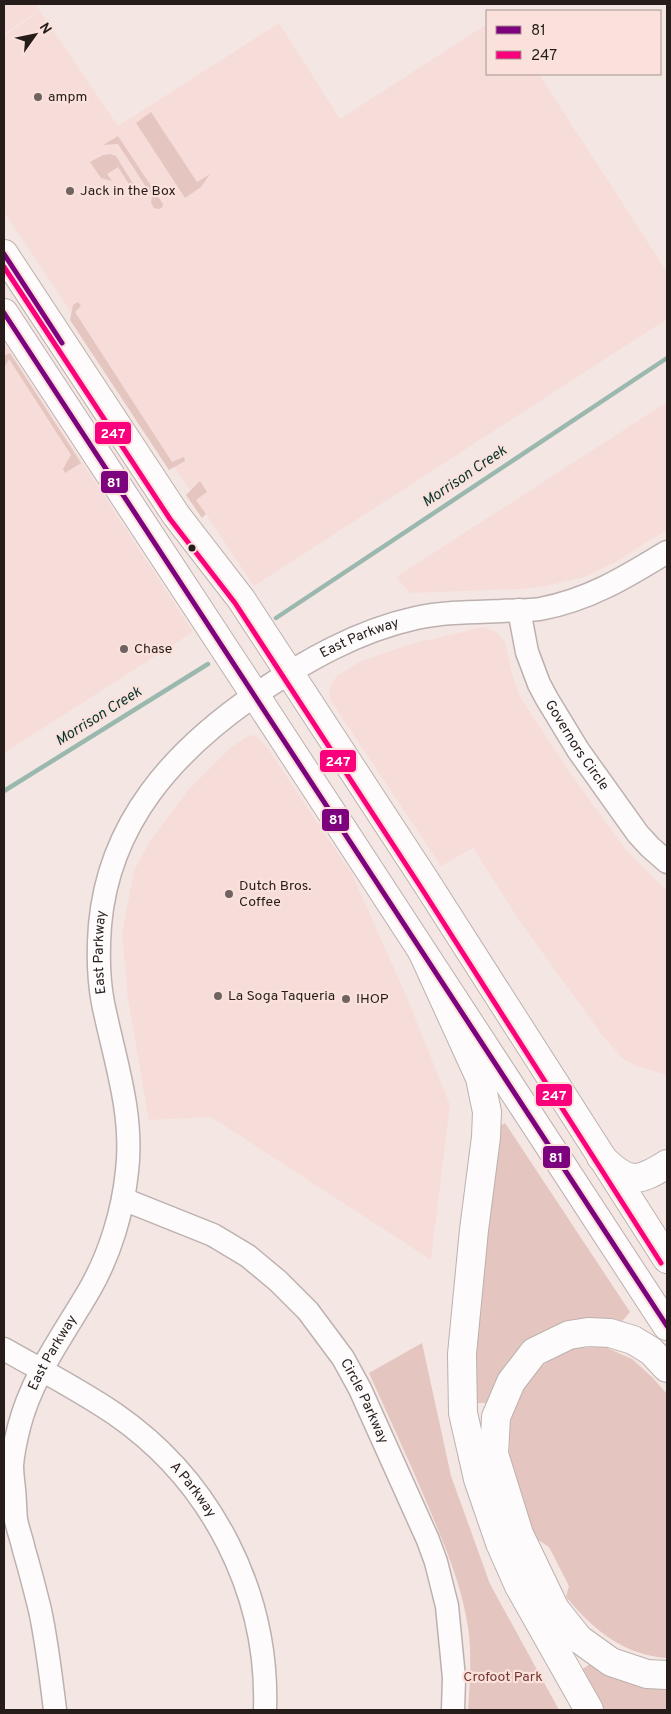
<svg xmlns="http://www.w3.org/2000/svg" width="671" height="1714" viewBox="0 0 671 1714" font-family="Overpass,sans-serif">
<rect width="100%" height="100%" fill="#f4e6e3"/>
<path fill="#f7ddd9" d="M4,4H35L40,10L4,34Z
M40,11L118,126L279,23L340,119L487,24V74H539L667,272V319L254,586L4,212V36Z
M4,342L193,632L4,753Z
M667,402V529L614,563L584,577L546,586L520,589L410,593L396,577Z
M483,627L496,632L505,642L513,677L520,697L573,777L626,850L662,886L667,889V1075L639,1067L623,1059L602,1035L521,923L473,848L441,866L331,701L329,689L336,677L359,662L407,645Z
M255,735L264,743L352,874L408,1000L450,1105L431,1260L211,1117L149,1120L128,1000L122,933L134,871L150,841L189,789L230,748L248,736Z"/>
<path fill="#e4c5bf" d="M151,112L197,182L210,174L201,187L185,198L136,123Z
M118,136L163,204L162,208L158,209L154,208L151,203L152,196L118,144L103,145Z
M110,154L116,156L135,187L134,189H132L118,167L107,174L112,181L101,178L90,162L103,155Z
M78,302L81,306L75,312L172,462L184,457L185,461L169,470L70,320L73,305Z
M10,353L81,463L65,473L63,469L71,455L9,359L4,368V356Z
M200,481L207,492L196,500L206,514L202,518L186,495Z
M505,1123L630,1312L618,1326L594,1323L489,1403H476L474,1372L476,1328L494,1130Z
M422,1343L451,1476L490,1584L559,1710H468C470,1683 472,1654 468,1627C462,1586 445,1546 429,1508C410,1462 389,1418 369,1373Z
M605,1347L632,1359L652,1377L667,1394V1658C623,1655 594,1630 566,1597L569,1586L549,1547L537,1539L519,1495L509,1459L510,1425L516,1398L534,1372L555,1356L576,1348Z
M590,1664C614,1676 640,1689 667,1689V1710H605L581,1670Z"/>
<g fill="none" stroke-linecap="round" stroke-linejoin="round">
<path stroke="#9ab8ae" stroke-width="4.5" d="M276,618L667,358
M4,791L208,664"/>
<g stroke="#bcb1af" stroke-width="25">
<g id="minor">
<path id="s1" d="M519,610L527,652L539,684L547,699L578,750L638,834L650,847L667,862"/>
<path id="s2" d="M123,1199L213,1235L248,1256L278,1281L308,1311L343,1358L360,1389L428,1540L436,1562L447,1606L454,1678L453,1710"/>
<path id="s3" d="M4,1349C41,1370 80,1390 115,1414C212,1481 269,1593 265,1710"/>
<path id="s4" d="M55,1710C51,1677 47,1643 40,1610C35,1590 30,1570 24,1550C22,1540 18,1530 16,1520C15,1509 15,1499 14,1489C13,1481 12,1473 12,1465C13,1453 16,1439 19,1427C32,1376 64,1334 90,1289C110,1254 123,1211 127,1171C134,1113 114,1058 103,1003C98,977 98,951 100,925C109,822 174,751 255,695C305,661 357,631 416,618C444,612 473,612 501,611C514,610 528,611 540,609C589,600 626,577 667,552"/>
</g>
</g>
<g stroke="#bcb1af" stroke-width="30">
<path id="major" d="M4,254L176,515L241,599L426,882L667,1259
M4,313L255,695L667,1326"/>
</g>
<g stroke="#bcb1af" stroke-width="30">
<path id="highway" d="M423,953L480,1078L487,1112L486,1137L474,1230L462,1354L463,1413L478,1479L500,1543L519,1586L589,1710
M601,1157C627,1183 636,1184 667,1164
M667,1368L651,1351L633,1340L610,1333L588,1332L569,1335L534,1352L511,1382L496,1417L494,1454L519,1534L555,1609L579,1639L611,1662L647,1674L667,1675"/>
</g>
<use href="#minor" stroke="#fdfbfb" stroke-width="22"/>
<use href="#major" stroke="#fdfbfb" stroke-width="28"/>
<use href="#highway" stroke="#fdfbfb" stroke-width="28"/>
<g stroke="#fbe1dc" stroke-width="9">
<path id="bus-1" d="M4,254L62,343
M4,313L667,1326"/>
</g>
<g stroke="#fbe1dc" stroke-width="9">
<path id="bus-2" d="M4,267L170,519L235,603L420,886L661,1263"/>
</g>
<use href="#bus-1" stroke="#7c027e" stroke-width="5"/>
<use href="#bus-2" stroke="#fa007d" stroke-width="5"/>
</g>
<g fill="#6e6361" stroke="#fbe1dc" stroke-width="2">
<circle cx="38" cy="97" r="5"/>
<circle cx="70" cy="191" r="5"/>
<circle cx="124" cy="649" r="5"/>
<circle cx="229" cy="894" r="5"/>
<circle cx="218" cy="996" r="5"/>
<circle cx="346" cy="999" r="5"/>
</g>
<circle fill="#261d1b" stroke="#fbe1dc" stroke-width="2" cx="192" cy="548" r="4.5"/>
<g text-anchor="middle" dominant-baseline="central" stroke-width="4.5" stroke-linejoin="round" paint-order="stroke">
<g font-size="14" fill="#261d1b" stroke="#fbe1dc" text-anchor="start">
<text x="48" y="97">ampm</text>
<text x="80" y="191">Jack in the Box</text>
<text x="134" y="649">Chase</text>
<text x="239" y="886">Dutch Bros.<tspan x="239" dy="16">Coffee</tspan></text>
<text x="228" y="996">La Soga Taqueria</text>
<text x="356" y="999">IHOP</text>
</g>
<g font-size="14" fill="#261d1b" stroke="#fbe1dc">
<text stroke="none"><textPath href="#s4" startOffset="1224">East Parkway</textPath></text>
<text stroke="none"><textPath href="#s1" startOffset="149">Governors Circle</textPath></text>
<text stroke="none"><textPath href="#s4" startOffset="790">East Parkway</textPath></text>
<text stroke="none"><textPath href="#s4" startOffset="370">East Parkway</textPath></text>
<text stroke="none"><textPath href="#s2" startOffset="326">Circle Parkway</textPath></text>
<text stroke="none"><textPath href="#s3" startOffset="238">A Parkway</textPath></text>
</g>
<g font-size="14" fill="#743930" stroke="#fbe1dc">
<text x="503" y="1677">Crofoot Park</text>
</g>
<g font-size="15" font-style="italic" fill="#08372e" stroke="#fbe1dc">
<text transform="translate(465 477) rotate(-34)">Morrison Creek</text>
<text transform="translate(99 717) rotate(-32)">Morrison Creek</text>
</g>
</g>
<g stroke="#fbe1dc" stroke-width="2">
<rect x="94" y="421" width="38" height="24" rx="5" fill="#fa007d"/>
<rect x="100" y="470" width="29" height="24" rx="5" fill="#7c027e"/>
<rect x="319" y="749" width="38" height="24" rx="5" fill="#fa007d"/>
<rect x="321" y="808" width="29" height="24" rx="5" fill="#7c027e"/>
<rect x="535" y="1083" width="38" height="24" rx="5" fill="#fa007d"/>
<rect x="542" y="1145" width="29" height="24" rx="5" fill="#7c027e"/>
</g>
<g font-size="14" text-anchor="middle" font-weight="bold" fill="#fff">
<text x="113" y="438">247</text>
<text x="114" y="487">81</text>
<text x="338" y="766">247</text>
<text x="336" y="824">81</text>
<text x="554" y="1100">247</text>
<text x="556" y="1162">81</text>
</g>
<rect width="671" height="1714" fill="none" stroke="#261d1b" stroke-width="10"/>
<rect x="486" y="10" width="175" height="65" fill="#fbe1dc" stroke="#a6938f"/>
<rect x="496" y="26" width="25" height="8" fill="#7c027e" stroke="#a6938f"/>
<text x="531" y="35" font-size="15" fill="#261d1b">81</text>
<rect x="496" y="51" width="25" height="8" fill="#fa007d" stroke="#a6938f"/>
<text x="531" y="60" font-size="15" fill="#261d1b">247</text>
<g transform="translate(35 35) rotate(57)" stroke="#fbe1dc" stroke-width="4" paint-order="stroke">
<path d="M0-4L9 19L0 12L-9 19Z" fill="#261d1b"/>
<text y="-8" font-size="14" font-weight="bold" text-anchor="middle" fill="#261d1b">N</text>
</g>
</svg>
